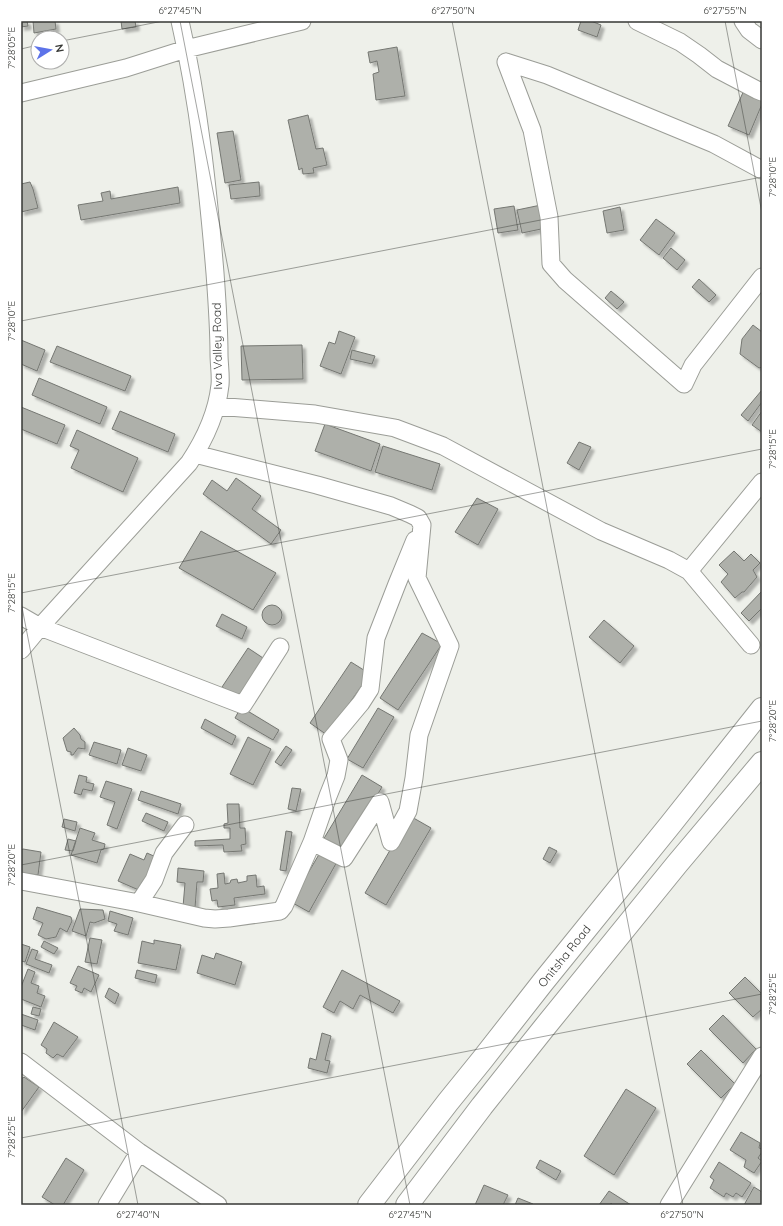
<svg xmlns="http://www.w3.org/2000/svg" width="783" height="1226" viewBox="0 0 783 1226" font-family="Quicksand,sans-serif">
<defs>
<filter id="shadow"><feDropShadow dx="3.5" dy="3.5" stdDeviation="1" flood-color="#0004"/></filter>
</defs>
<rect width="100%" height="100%" fill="#eef0ea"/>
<path fill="#aeb0aa" stroke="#757772" filter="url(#shadow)" d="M21,21H27L28,26L21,27Z
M33,21H55L56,29L34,33Z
M121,21H135L136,27L122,29Z
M581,21H591L601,25L597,37L578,30Z
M397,47L405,96L376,100L373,74L379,72L377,61L370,63L368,52Z
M745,88L762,95V104L749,135L728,126Z
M308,115L316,149L323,148L327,165L313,168L314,173L303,174L302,168L299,170L288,120Z
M233,131L241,180L225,183L217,133Z
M30,182L33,189L38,208L21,212V184Z
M259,182L260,196L231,199L229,185Z
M178,187L180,203L81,220L78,205L103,201L101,193L110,191L111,199Z
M541,205L546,228L522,233L517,210Z
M514,206L518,230L498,233L494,209Z
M620,207L624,230L607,233L603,211Z
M656,219L675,233L659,255L640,240Z
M671,248L685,260L677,270L663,258Z
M699,279L716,295L709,302L692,287Z
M611,291L624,302L617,309L605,298Z
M753,325L762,332V367L759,368L740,354L742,339Z
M339,331L355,337L341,374L320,366L329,342L335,344Z
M21,340L45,350L37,371L21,364Z
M302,345L303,379L242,380L241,346Z
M57,346L131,376L125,391L50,362Z
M352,350L375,356L372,364L350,359Z
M39,378L107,407L100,424L32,395Z
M762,390V402L748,421L741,415Z
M21,407L65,425L57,444L21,429Z
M120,411L175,434L168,452L112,429Z
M762,411V432L752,425Z
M325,424L380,444L371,471L315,451Z
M77,430L138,458L123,492L71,468L79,450L70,446Z
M579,442L591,447L579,470L567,463Z
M383,446L440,464L432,490L375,472Z
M236,478L261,496L252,509L281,530L271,544L203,494L212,480L227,491Z
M477,498L498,509L478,545L455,532Z
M201,531L276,573L253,610L179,568Z
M734,551L744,561L751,554L760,563L753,570L757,577L744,592H742L735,598L721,582L728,574L719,565Z
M762,591V608L749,621L741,613Z
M262 615a10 10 0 1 1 20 0a10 10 0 1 1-20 0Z
M222,614L247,627L242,639L216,626Z
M604,620L634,646L620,663L589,637Z
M422,633L442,644L398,710L380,698Z
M248,648L266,660L241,699L222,687Z
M351,662L370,674L327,735L310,723Z
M241,707L279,730L273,740L235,718Z
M378,708L394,717L363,768L347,759Z
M205,719L236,736L232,745L201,728Z
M74,728L80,735L81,739L85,742V749L78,748L73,755H71V752L67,751L63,738Z
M248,737L271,749L253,785L230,774Z
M94,742L121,750L117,764L89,755Z
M286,746L292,750L281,766L275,762Z
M128,748L147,755L141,771L122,765Z
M79,775L87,777L86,782L94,784L92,791L83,789L81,795L74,793Z
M362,775L382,787L343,852L323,840Z
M106,781L132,789L117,829L107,825L115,802L100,797Z
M292,788L301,789L296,811L288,809Z
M141,791L181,804L178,814L138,800Z
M227,804H239L240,828H245L246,844L241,845L242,851L224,852L223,845L195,846V841L230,839V828H224V824L228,823Z
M146,813L168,822L164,831L142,821Z
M410,816L431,828L386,905L365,893Z
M64,819L77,822L75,831L62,827Z
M80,828L95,833L92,840L105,844L104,849L101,850L97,863L71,855Z
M286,831L292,832L286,871L280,870Z
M68,839L76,841L73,851L65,850Z
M549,847L557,851L550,863L543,859Z
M23,849L41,852L38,875L21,873V850Z
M321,851L338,860L309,912L291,902Z
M147,853L156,857L141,891L118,881L130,854L144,860Z
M178,868L204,871L203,882H197L195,908L183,907L185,883L177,882Z
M224,873L225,884L230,883L231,880L237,879L238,883L247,881V876L256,875L257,887L264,886L265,894L234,898L235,905L218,907L217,900L212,901L210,889L218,888L217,874Z
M37,907L71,917L72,921L67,932L60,928L56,937L46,939L38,935L43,923L33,919Z
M80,909L103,910L105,919L94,923L90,922L86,936L72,931Z
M110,911L133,918L128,935L114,931L117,924L108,921Z
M90,938L102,940L97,964L85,962Z
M154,940L181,945L176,970L138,963L142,941L154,944Z
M44,941L58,948L54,954L41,947Z
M21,944L30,947L25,962L21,961Z
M32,949L38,951L35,959L52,965L49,973L26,964Z
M216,953L242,962L235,985L197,973L202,955L214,959Z
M78,966L99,975L91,992L84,988L82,993L75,990L77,986L70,983Z
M28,969L35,972L31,983L39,986L37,993L45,996L41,1007L21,999V987Z
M137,970L157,975L155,983L135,978Z
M342,970L400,1001L393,1013L360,995L353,1009L340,1001L334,1013L323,1007Z
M745,977L762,994V1009L753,1017L729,993Z
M109,988L119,994L115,1004L105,997Z
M33,1007L41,1009L39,1016L31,1014Z
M21,1014L38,1020L35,1030L21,1025Z
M723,1015L756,1049L743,1063L709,1029Z
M54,1022L78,1037L63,1057L57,1054L53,1058L46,1053L47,1049L41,1045Z
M322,1033L331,1036L325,1060L330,1061L327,1073L308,1068L310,1058L316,1060Z
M701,1050L735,1084L721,1098L687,1064Z
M24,1077L39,1087L21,1112V1079Z
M626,1089L656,1108L614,1175L584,1156Z
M741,1132L760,1143L759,1148L762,1149V1152L758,1158L762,1161L754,1173L744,1167L746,1160L730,1150Z
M66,1158L84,1170L63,1205H55L42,1197Z
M540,1160L561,1171L556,1180L536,1168Z
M719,1162L751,1183L742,1197L736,1193L733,1197L726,1193L724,1197L710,1188L714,1180L710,1177Z
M484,1185L508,1195L503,1205H475Z
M754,1187L762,1192V1205H744Z
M609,1191L631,1205H613L611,1203L610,1205H599Z
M518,1198L533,1204V1205H515Z"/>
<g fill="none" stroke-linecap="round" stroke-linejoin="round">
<g stroke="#9b9d97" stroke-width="19">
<path id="minor" d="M637,21L680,42L699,55L717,69L757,90L762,92
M743,21L749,30L762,40
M506,62L532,130L549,217L551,264L565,280L684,384L693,365L762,277
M506,62L547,75L714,144L762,170
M21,93L126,68L186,49L302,21
M216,406L315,414L395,428L443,446L601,531L669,560L689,571L751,645
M689,571L762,482
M21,616L40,627L243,705L280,647
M21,650L40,627L189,463C205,439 217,413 220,385C221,375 219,364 219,354C219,327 217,300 215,273C208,189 199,104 180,21
M312,842L328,796L336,776L339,760L331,739L361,703L370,689L376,638L397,584L415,540
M21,881L139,903L204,918L215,919L229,918L280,911L284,906L312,842L344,858L380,802L391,842L408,811L414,778L419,735L450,646L417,578L422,525L418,518L410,514L391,506L317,485L195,454
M139,903L154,880L164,853L185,825
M21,1062L139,1152L218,1205
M107,1205L139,1152
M669,1205L762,1056"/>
</g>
<g stroke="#9b9d97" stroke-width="24">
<path id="major" d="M369,1205L448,1102L482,1060L543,982L670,825L762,709
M407,1205L482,1106L544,1028L677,864L762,763"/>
</g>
<use href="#minor" stroke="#fff" stroke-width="17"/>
<use href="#major" stroke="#fff" stroke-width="22"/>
</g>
<path fill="none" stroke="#363734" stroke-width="1" stroke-opacity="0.45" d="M180,21L410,1205M452,21L683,1205M725,21L762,213M62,41L163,21M21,49L38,45M21,321L762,177M21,593L762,449M21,602L138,1205M21,865L762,721M21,1138L762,994"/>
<g text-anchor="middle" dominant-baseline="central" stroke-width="3.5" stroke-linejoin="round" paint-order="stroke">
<g font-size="12" fill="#363734" stroke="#fff">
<text transform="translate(217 346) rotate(-91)">Iva Valley Road</text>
<text transform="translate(564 956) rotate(-51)">Onitsha Road</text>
</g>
</g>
<rect width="783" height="1226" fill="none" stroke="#ffffff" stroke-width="44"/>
<g transform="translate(50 50) rotate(79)"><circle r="19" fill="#ffffff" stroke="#afafae"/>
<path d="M0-3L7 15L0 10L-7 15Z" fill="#5d73e9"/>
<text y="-6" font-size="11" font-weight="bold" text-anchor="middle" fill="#363734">N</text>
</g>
<rect x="22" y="22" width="739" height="1182" fill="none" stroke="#363734" stroke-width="1.5"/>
<g font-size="10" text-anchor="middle" fill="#363734">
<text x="180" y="14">6°27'45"N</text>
<text x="453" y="14">6°27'50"N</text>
<text x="725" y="14">6°27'55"N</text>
<text transform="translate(11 48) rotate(-90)" y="4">7°28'05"E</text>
<text transform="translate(772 177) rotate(-90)" y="4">7°28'10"E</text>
<text transform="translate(11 321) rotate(-90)" y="4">7°28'10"E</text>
<text transform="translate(772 449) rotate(-90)" y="4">7°28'15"E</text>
<text transform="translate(11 593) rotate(-90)" y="4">7°28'15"E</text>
<text transform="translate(772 721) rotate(-90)" y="4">7°28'20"E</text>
<text transform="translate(11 865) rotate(-90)" y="4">7°28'20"E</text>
<text transform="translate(772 994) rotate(-90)" y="4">7°28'25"E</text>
<text transform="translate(11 1137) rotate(-90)" y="4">7°28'25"E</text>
<text x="138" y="1218">6°27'40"N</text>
<text x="410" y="1218">6°27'45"N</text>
<text x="682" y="1218">6°27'50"N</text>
</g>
</svg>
